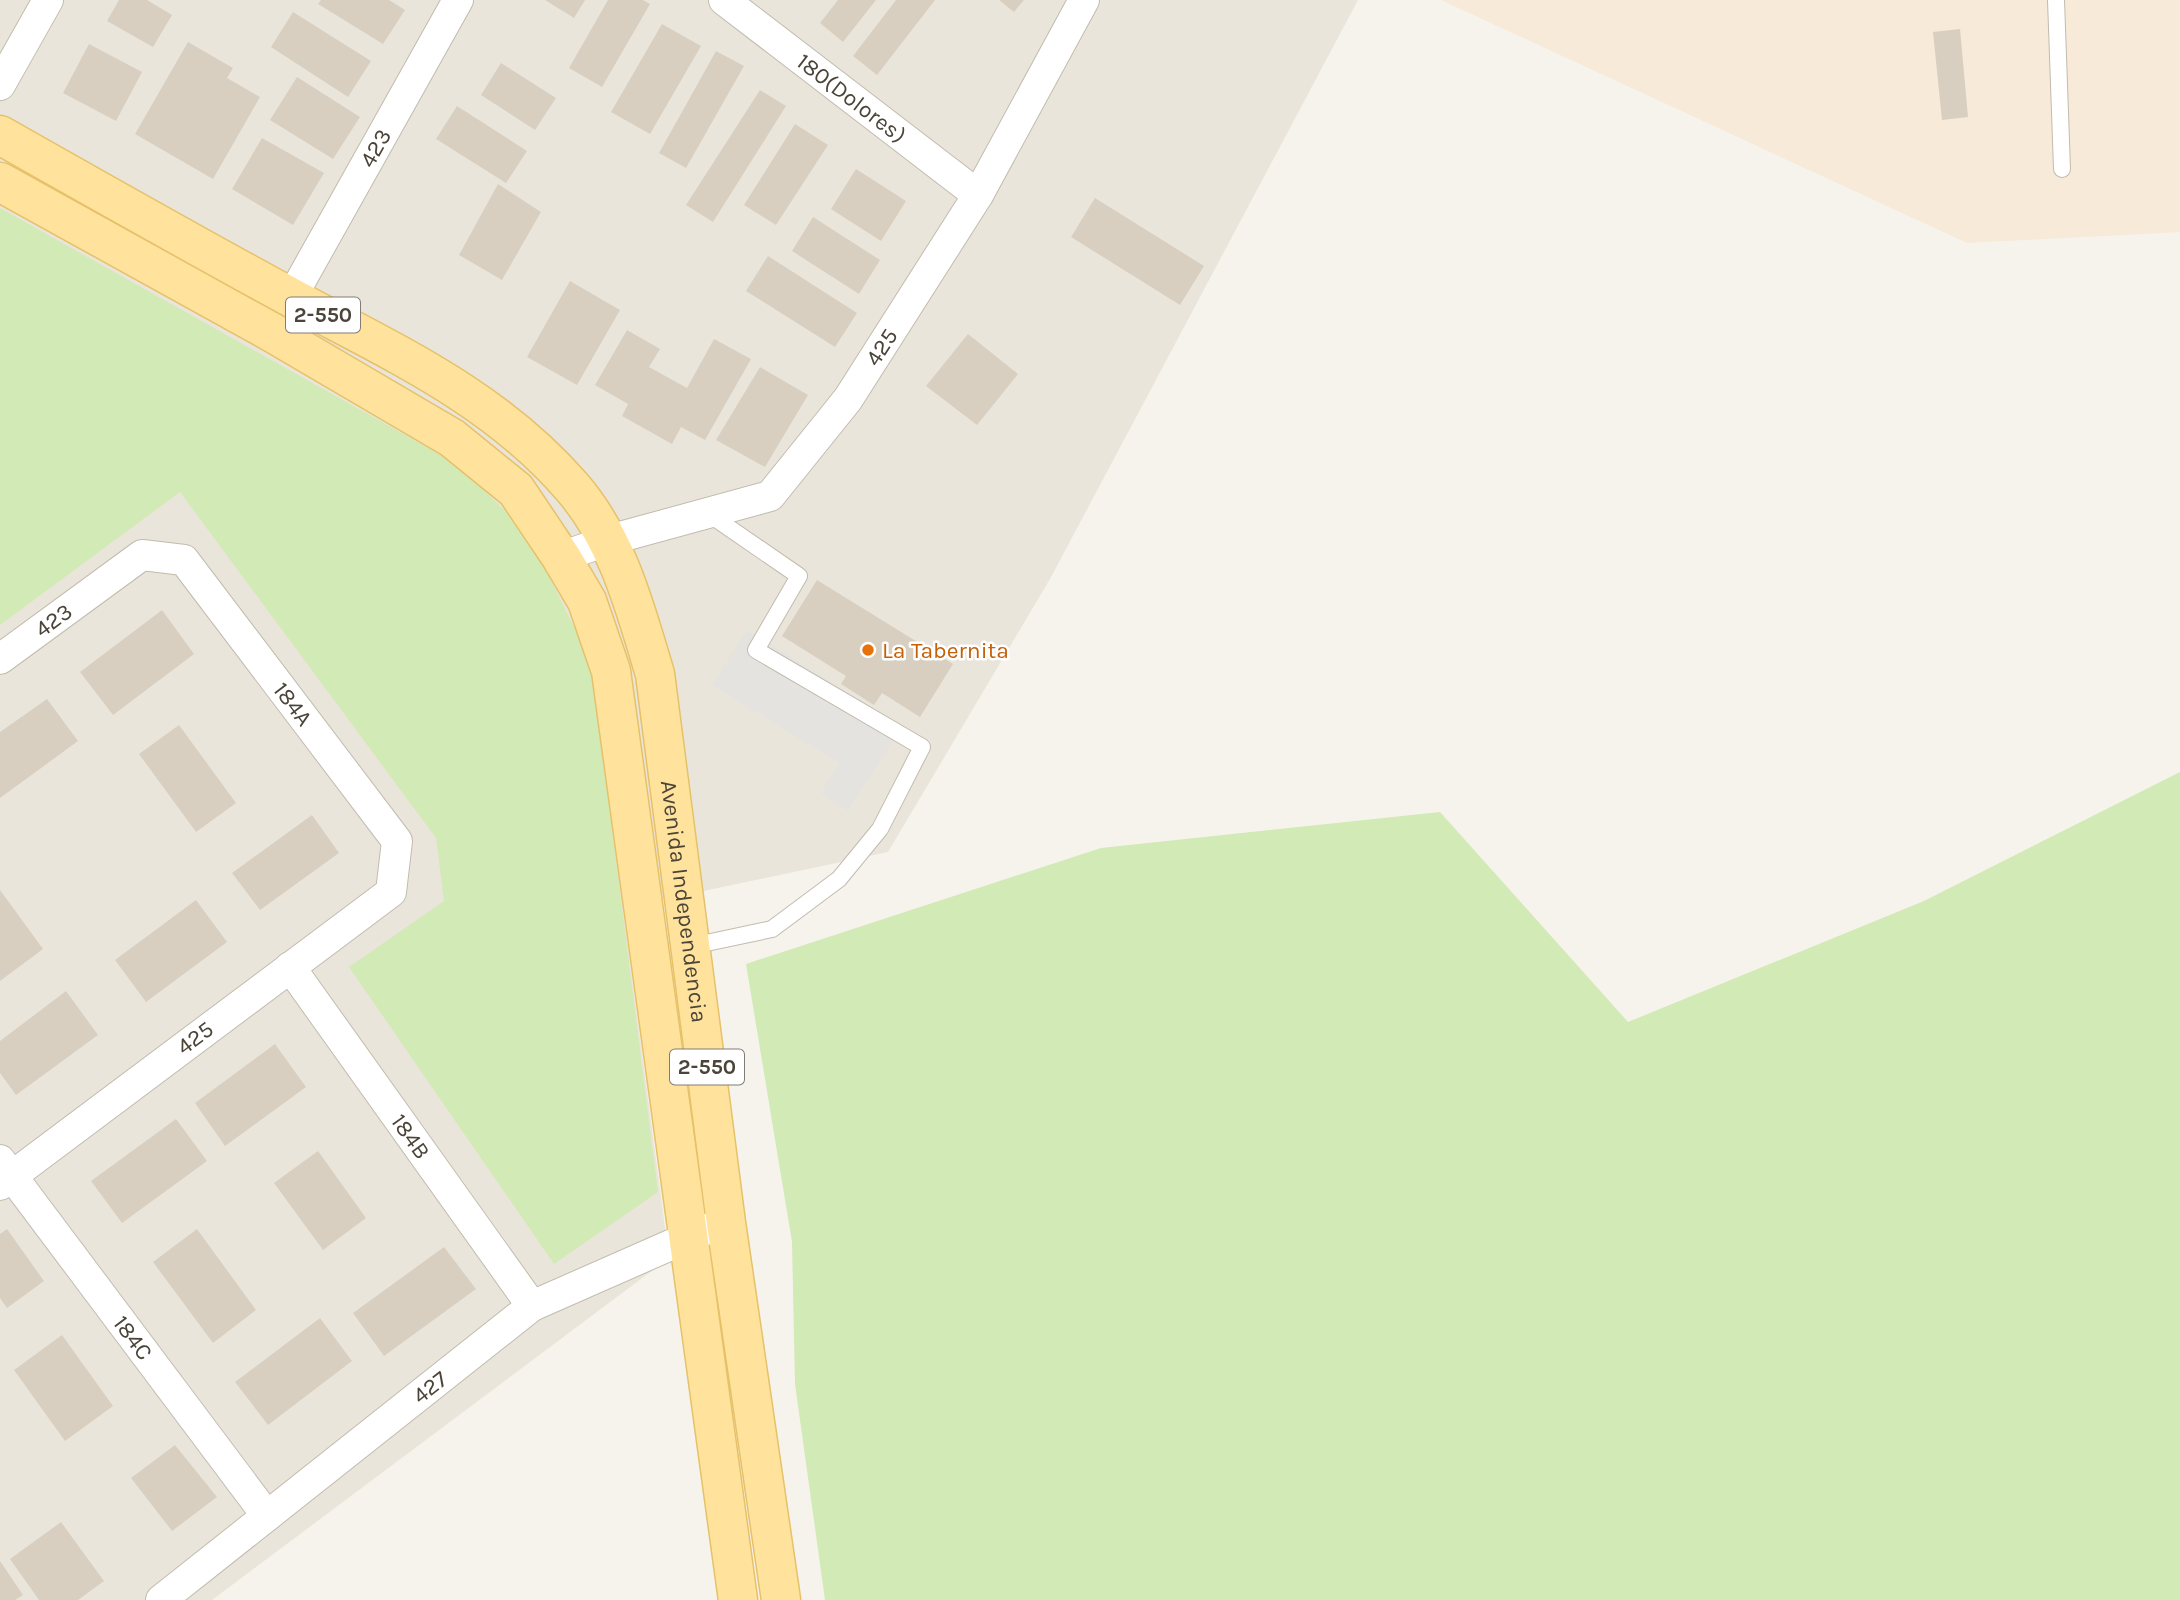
<svg xmlns="http://www.w3.org/2000/svg" width="2180" height="1600" viewBox="0 0 2180 1600" font-family="Karla,sans-serif">
<rect width="100%" height="100%" fill="#f6f3ec"/>
<path fill="#eae5da" d="M0,0H1358L1050,579L888,852L623,908L669,1258L212,1600H0Z"/>
<path fill="#f7ead8" d="M1441,0H2180V232L1967,243Z"/>
<path fill="#d2eab5" d="M0,208L457,464L528,533L591,662L658,1192L554,1264L349,967L444,901L436,838L180,492L0,625Z
M2180,772V1600H825L795,1384L792,1242L746,964L1101,848L1440,812L1628,1022L1924,901Z"/>
<path fill="#e5e3e0" d="M747,630L902,726L848,811L821,793L839,763L712,685Z"/>
<path fill="#d8cfc1" d="M119,0H147L172,15L153,47L107,21Z
M321,0H389L405,10L383,44L318,4Z
M545,0H585L574,18Z
M608,0H643L650,4L602,87L569,68Z
M838,0H876L843,42L820,23Z
M896,0H935L877,75L853,56Z
M999,0H1024L1014,12Z
M293,12L371,61L348,97L271,47Z
M662,24L701,46L650,134L611,112Z
M1960,29L1968,117L1942,120L1933,32Z
M188,42L233,68L227,78L260,97L213,179L135,134Z
M89,44L142,72L116,121L63,93Z
M716,51L744,66L686,168L659,153Z
M501,63L556,98L535,130L481,95Z
M297,77L360,117L333,159L270,120Z
M760,90L786,106L713,222L686,205Z
M457,106L527,151L506,183L436,139Z
M795,124L828,145L776,225L744,205Z
M262,138L324,173L293,225L232,189Z
M856,169L906,201L881,241L831,209Z
M498,184L541,212L502,280L459,255Z
M1095,198L1204,266L1180,305L1071,237Z
M813,217L880,260L859,294L792,251Z
M768,256L857,313L835,347L746,291Z
M570,281L620,310L577,385L527,357Z
M627,330L660,349L649,367L687,388L714,339L751,359L705,440L681,427L672,444L622,416L628,404L595,385Z
M968,334L1018,374L977,425L926,386Z
M760,367L808,395L765,467L716,440Z
M817,580L953,664L920,717L882,693L874,705L841,684L846,676L782,636Z
M162,610L194,654L113,715L80,672Z
M47,699L78,741L0,798V732Z
M179,725L236,803L196,832L139,754Z
M312,815L339,853L260,910L232,873Z
M0,890L43,949L0,981Z
M196,900L227,942L146,1002L115,960Z
M66,991L98,1035L16,1095L0,1073V1041Z
M275,1044L306,1087L225,1146L195,1103Z
M176,1119L207,1161L122,1223L91,1181Z
M318,1151L366,1218L323,1250L274,1183Z
M7,1229L44,1281L7,1308L0,1298V1234Z
M197,1229L256,1310L213,1343L153,1262Z
M444,1247L476,1289L384,1356L353,1313Z
M320,1318L352,1361L268,1425L235,1382Z
M62,1335L113,1406L65,1441L14,1370Z
M175,1445L217,1497L172,1531L131,1478Z
M61,1522L104,1581L78,1600H39L10,1559Z
M0,1561L23,1595L15,1600H0Z"/>
<g fill="none" stroke-linecap="round" stroke-linejoin="round">
<g stroke="#c2bbae" stroke-width="18">
<path id="lane" d="M2056,0L2062,169
M692,946L772,929L839,879L880,829L922,747L756,650L799,576L706,512"/>
</g>
<g stroke="#c2bbae" stroke-width="32">
<g id="street">
<path id="s1" d="M724,0L978,195"/>
<path d="M0,85L48,0"/>
<path id="s2" d="M291,298L458,0"/>
<path id="s3" d="M561,557L609,540L770,496L848,399L978,195L1084,0"/>
<path id="s4" d="M0,659L142,555L184,560L397,841L391,892L0,1185"/>
<path id="s5" d="M290,967L532,1306"/>
<path id="s6" d="M0,1160L267,1516"/>
<path id="s7" d="M161,1600L532,1306L707,1229"/>
</g>
</g>
<g stroke="#e6c16a" stroke-width="41">
<g id="primary">
<path id="s8" d="M0,135C97,190 194,245 292,298C394,353 494,397 572,487C618,540 635,608 655,674L726,1223L781,1600"/>
<path d="M0,182L273,333L452,438L516,490L561,557L587,601L611,671L738,1600"/>
</g>
</g>
<use href="#lane" stroke="#fff" stroke-width="16"/>
<use href="#street" stroke="#fff" stroke-width="30"/>
<use href="#primary" stroke="#ffe39c" stroke-width="38"/>
</g>
<circle fill="#e8710a" stroke="#fff" stroke-width="2.5" cx="868" cy="650" r="7"/>
<g text-anchor="middle" dominant-baseline="central" stroke-width="5" stroke-linejoin="round" paint-order="stroke">
<g fill="#fff" stroke="#817c74" stroke-width="2">
<rect x="286" y="297.5" width="74" height="35" rx="5"/>
<rect x="670" y="1049.5" width="74" height="35" rx="5"/>
</g>
<g font-size="21" font-weight="bold" fill="#4b4439">
<text x="323" y="315">2-550</text>
<text x="707" y="1067">2-550</text>
</g>
<g font-size="23" fill="#4b4439" stroke="#fff">
<text stroke="none"><textPath href="#s1" startOffset="161">180(Dolores)</textPath></text>
<text stroke="none"><textPath href="#s2" startOffset="172">423</textPath></text>
<text stroke="none"><textPath href="#s3" startOffset="404">425</textPath></text>
<text stroke="none"><textPath href="#s4" startOffset="66">423</textPath></text>
<text stroke="none"><textPath href="#s4" startOffset="399">184A</textPath></text>
<text stroke="none"><textPath href="#s8" startOffset="1110">Avenida Independencia</textPath></text>
<text transform="translate(195 1038) rotate(-37)">425</text>
<text stroke="none"><textPath href="#s5" startOffset="208">184B</textPath></text>
<text stroke="none"><textPath href="#s6" startOffset="222">184C</textPath></text>
<text stroke="none"><textPath href="#s7" startOffset="343">427</textPath></text>
</g>
<g font-size="23" fill="#c56008" stroke="#fff" text-anchor="start">
<text x="882" y="650">La Tabernita</text>
</g>
</g>
</svg>
